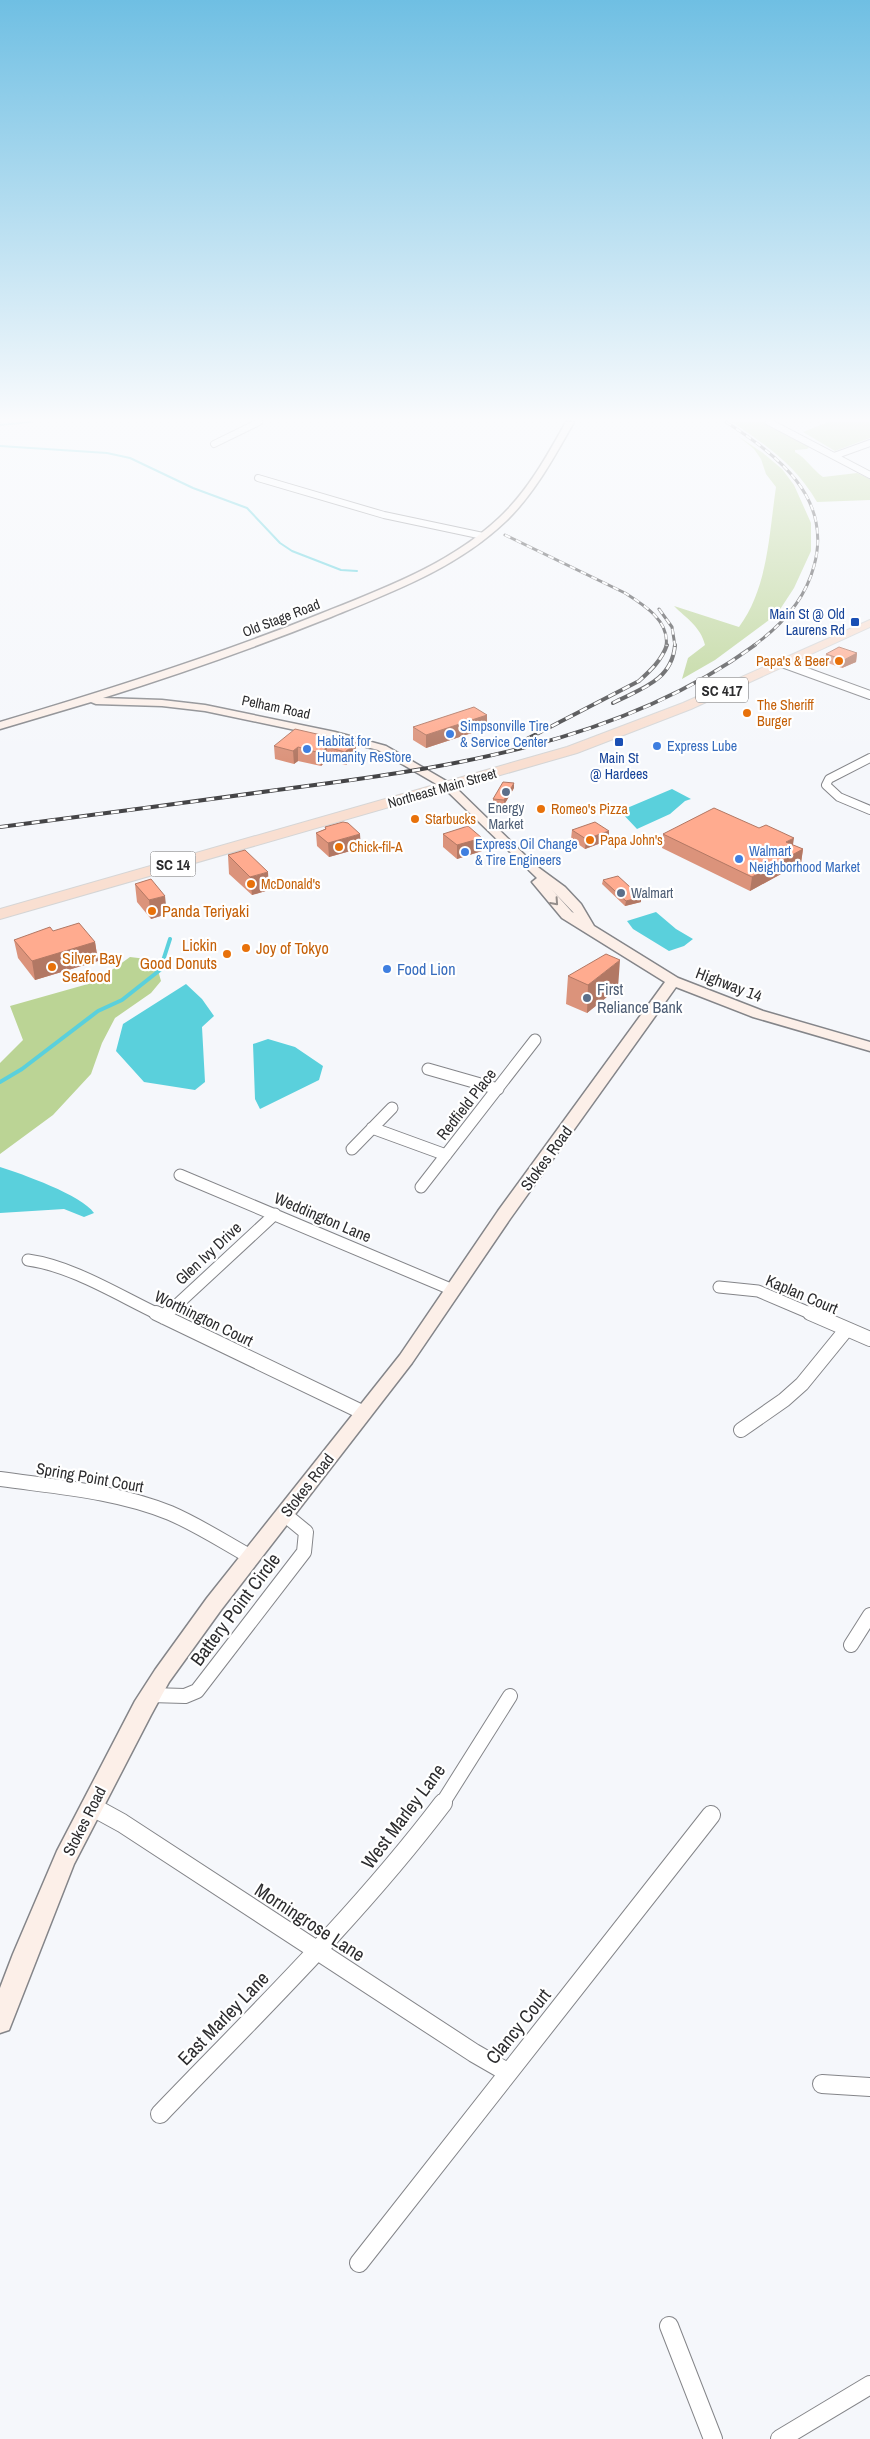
<svg xmlns="http://www.w3.org/2000/svg" width="870" height="2439" viewBox="0 0 870 2439" font-family="'Archivo Narrow',sans-serif">
<rect width="100%" height="100%" fill="#f5f7fb"/>
<path fill="#bbd495" d="M732,422H764L810,446L807,449L795,450V452C806,458 812,469 823,477L857,473L870,479V500L817,502C795,464 767,446 732,422Z
M828,422H870V438L835,451L803,432Z
M738,436L763,453L782,469L794,485L811,523V551L794,588L777,614L715,660L682,679L688,658L705,645C701,627 686,618 674,606L739,627C768,588 769,534 776,487L766,474L761,459L754,449Z
M130,957L155,960L161,981L151,993L115,1018L102,1043L91,1074L53,1115L0,1154V1063L23,1040L10,1006L95,982Z"/>
<path fill="#5ad0dc" d="M672,789L691,799L685,801L670,814L637,829L620,811Z
M656,912L676,929L693,939L684,946L669,951L633,929L627,921Z
M186,984L202,999L214,1016L202,1027L205,1082L195,1090L144,1082L116,1051L123,1024Z
M268,1039L295,1047L323,1066L319,1080L260,1109L255,1099L253,1044Z
M0,1167C22,1174 82,1195 94,1213L84,1217L64,1209L0,1213Z"/>
<g fill="none" stroke-linecap="round" stroke-linejoin="round">
<path stroke="#5ad0dc" stroke-width="2" d="M0,425L30,422
M0,446L107,453L130,458L193,488L247,508L280,543L292,551L341,570L357,571"/>
<path stroke="#5ad0dc" stroke-width="4" d="M0,1082L22,1069L98,1011L122,1000L160,970L170,939"/>
<g stroke="#848589" stroke-width="8">
<path id="street-far4" d="M769,422L870,475
M214,444L259,422
M834,456L870,443
M258,478L384,515L483,536"/>
</g>
<g stroke="#848589" stroke-width="10">
<path id="street-far3" d="M782,663L870,695
M870,758L829,779L826,785L839,797L870,810"/>
</g>
<g stroke="#848589" stroke-width="13">
<path id="street-far2" d="M428,1069L498,1089
M372,1128L446,1155
M352,1149L392,1108
M180,1175L453,1290
M421,1187L535,1040
M28,1260C72,1266 118,1295 158,1314
M719,1287L758,1291L812,1314
M167,1314L275,1214"/>
</g>
<g stroke="#848589" stroke-width="16">
<path id="street-far1" d="M156,1313L364,1413
M810,1313L870,1339
M164,1317L168,1313
M741,1430L784,1400L802,1384L846,1330
M0,1479C57,1487 116,1491 170,1513C198,1525 224,1542 251,1557
M851,1645L870,1615
M150,1695L185,1696L197,1691L304,1552L306,1532L284,1514
M442,1804L510,1696"/>
</g>
<g stroke="#848589" stroke-width="20">
<path id="street" d="M91,1806L122,1823L474,2053L507,2072
M822,2084L870,2087
M160,2114C257,2013 358,1915 443,1803
M359,2263L711,1815
M669,2326L713,2439
M780,2439L870,2385"/>
</g>
<g stroke="#848589" stroke-width="3">
<path id="secondary" d="M566,422H574C554,457 535,493 506,521C457,568 392,592 331,617C256,647 180,674 103,698L162,700L205,705L335,732L386,746L453,785L535,865L565,887L581,904L594,926L678,978L763,1011L870,1042V1051L753,1017L676,987L510,1219L412,1363L221,1610L169,1682L151,1715L74,1864L9,2030L0,2033V1988L13,1954L57,1851L135,1701L155,1670L207,1598L400,1355L498,1211L665,982L562,918L532,882L537,878L445,789L378,750L333,738L205,711L162,706L96,704L91,702L0,729V722C108,690 215,656 320,614C382,589 449,565 499,518C528,491 547,456 566,422ZM552,890L574,913L572,912Z"/>
</g>
<g stroke="#d5d5d5" stroke-width="2">
<path id="primary" d="M870,620V627L691,709L577,753L0,919V909L567,747L683,703Z"/>
</g>
<use href="#street-far4" stroke="#fff" stroke-width="6"/>
<use href="#street-far3" stroke="#fff" stroke-width="8"/>
<use href="#street-far2" stroke="#fff" stroke-width="11"/>
<use href="#street-far1" stroke="#fff" stroke-width="14"/>
<use href="#street" stroke="#fff" stroke-width="18"/>
<use href="#secondary" fill="#fcefe8" fill-rule="evenodd"/>
<use href="#primary" fill="#f9dfd1" fill-rule="evenodd"/>
<g stroke="#454547" stroke-width="3">
<path id="rail-far1" d="M726,422C777,455 833,497 814,566C805,600 781,626 753,646
M505,535L625,593C644,605 670,621 666,646
M659,609L672,627L675,646"/>
</g>
<g stroke="#454547" stroke-width="4">
<path id="rail" d="M613,703C640,689 672,681 675,645
M523,741L639,681C651,670 661,661 667,645
M0,827C92,815 185,803 277,790C440,769 618,745 755,645"/>
</g>
<use href="#rail-far1" stroke="#fff" stroke-width="2" stroke-dasharray="6" stroke-linecap="butt"/>
<use href="#rail" stroke="#fff" stroke-width="2.5" stroke-dasharray="8" stroke-linecap="butt"/>
</g>
<path fill="#db937b" d="M857,653L856,662L842,668L825,662L826,654Z
M487,715V728L426,748L413,740V727Z
M356,743V756L346,765L327,760L321,766L298,761L294,764L275,759L274,746Z
M514,788L504,805L493,803V799Z
M325,827L361,848L329,857L317,846L316,833L325,829Z
M572,830L609,840L585,849L571,839Z
M443,834L482,838V851L457,859L443,847Z
M663,834L793,845L803,849L801,863L750,891L662,848Z
M228,855L269,890L252,895L229,874Z
M603,880L641,897V902L625,906L602,884Z
M135,884L167,914L151,919L137,902Z
M53,931L95,942L98,961L35,980L18,958L14,940Z
M568,976L618,988L587,1013L566,1004Z"/>
<path fill="#b27864" d="M857,653L856,662L842,668L844,660Z
M487,715V728L426,748V735Z
M356,743V756L346,765L345,752Z
M298,747V761L294,764L293,751Z
M327,747V760L321,766L320,753Z
M514,783V788L504,805V800Z
M609,831V840L585,849L586,839Z
M360,834L361,848L329,857L328,843Z
M482,838V851L457,859V845Z
M794,838L792,851L786,842Z
M803,849L801,863L750,891L752,877Z
M268,872L269,890L252,895L250,877Z
M165,896L167,914L151,919L149,900Z
M641,897V902L625,906L626,901Z
M95,942L98,961L35,980L32,961Z
M620,960L618,988L587,1013L588,985Z"/>
<path fill="#ffab8f" stroke="#b27864" d="M839,647L857,653L844,660L826,654Z
M474,707L487,715L426,735L413,727Z
M295,729L356,743L345,752L327,747L320,753L298,747L293,751L274,746Z
M503,782L514,783L504,800L493,799Z
M714,808L759,828L766,825L794,838L786,842L803,849L752,877L663,834Z
M343,822L348,823L360,834L328,843L316,833L326,829L325,827Z
M595,822L609,831L586,839L572,830Z
M468,826L482,838L457,845L443,834Z
M245,850L268,872L250,877L228,855Z
M618,876L641,897L626,901L603,880Z
M151,879L165,896L149,900L135,884Z
M79,923L95,942L32,961L14,940L50,927L53,931Z
M606,954L620,960L588,985L568,976Z"/>
<defs><path id="oneway-chevron" d="M-2-3.5L2.5 0L-2 3.5" fill="none" stroke-width="1.6" stroke-linecap="round" stroke-linejoin="round" transform="scale(1.25)"/></defs>
<use stroke="#948e8b" href="#oneway-chevron" transform="translate(555 902) rotate(48)"/>
<linearGradient id="sky" x2="0" y2="1"><stop stop-color="#6fbfe3"/><stop offset="0.55" stop-color="#fafbfd"/><stop offset="1" stop-color="#fafbfd" stop-opacity="0"/></linearGradient>
<rect width="870" height="763" fill="url(#sky)"/>
<g fill="#1a4fb4" stroke="#fff" stroke-width="2">
<rect x="850" y="617" width="10" height="10" rx="2.5"/>
<rect x="614" y="737" width="10" height="10" rx="2.5"/>
</g>
<g fill="#e8710a" stroke="#fff" stroke-width="2">
<circle cx="839" cy="661" r="5"/>
<circle cx="747" cy="713" r="5"/>
<circle cx="541" cy="809" r="5"/>
<circle cx="415" cy="819" r="5"/>
<circle cx="590" cy="840" r="5"/>
<circle cx="339" cy="847" r="5"/>
<circle cx="251" cy="884" r="5"/>
<circle cx="152" cy="911" r="5"/>
<circle cx="246" cy="948" r="5"/>
<circle cx="227" cy="954" r="5"/>
<circle cx="52" cy="967" r="5"/>
</g>
<g fill="#3f7fe0" stroke="#fff" stroke-width="2">
<circle cx="450" cy="734" r="5"/>
<circle cx="657" cy="746" r="5"/>
<circle cx="307" cy="749" r="5"/>
<circle cx="465" cy="852" r="5"/>
<circle cx="739" cy="859" r="5"/>
<circle cx="387" cy="969" r="5"/>
</g>
<g fill="#5c6f8a" stroke="#fff" stroke-width="2">
<circle cx="506" cy="792" r="5"/>
<circle cx="621" cy="893" r="5"/>
<circle cx="587" cy="998" r="5"/>
</g>
<g text-anchor="middle" dominant-baseline="central" stroke-width="4.5" stroke-linejoin="round" paint-order="stroke">
<g font-size="14" fill="#164399" stroke="#fff" text-anchor="end">
<text x="845" y="614">Main St @ Old<tspan x="845" dy="16">Laurens Rd</tspan></text>
<text x="619" y="758" text-anchor="middle">Main St<tspan x="619" dy="16">@ Hardees</tspan></text>
</g>
<g font-size="14" fill="#2c2c2e" stroke="#fff">
<text transform="translate(281 618) rotate(-21)">Old Stage Road</text>
<text transform="translate(276 707) rotate(12)">Pelham Road</text>
<text transform="translate(442 788) rotate(-16)">Northeast Main Street</text>
</g>
<g font-size="14" fill="#c56008" stroke="#fff" text-anchor="start">
<text x="829" y="661" text-anchor="end">Papa's &amp; Beer</text>
<text x="757" y="705">The Sheriff<tspan x="757" dy="16">Burger</tspan></text>
<text x="551" y="809">Romeo's Pizza</text>
<text x="425" y="819">Starbucks</text>
<text x="600" y="840">Papa John's</text>
<text x="349" y="847">Chick-fil-A</text>
<text x="261" y="884">McDonald's</text>
</g>
<g font-size="14" fill="#366cbe" stroke="#fff" text-anchor="start">
<text x="460" y="726">Simpsonville Tire<tspan x="460" dy="16">&amp; Service Center</tspan></text>
<text x="317" y="741">Habitat for<tspan x="317" dy="16">Humanity ReStore</tspan></text>
<text x="667" y="746">Express Lube</text>
<text x="475" y="844">Express Oil Change<tspan x="475" dy="16">&amp; Tire Engineers</tspan></text>
<text x="749" y="851">Walmart<tspan x="749" dy="16">Neighborhood Market</tspan></text>
</g>
<g font-size="14" fill="#4e5e75" stroke="#fff">
<text x="506" y="808">Energy<tspan x="506" dy="16">Market</tspan></text>
<text x="631" y="893" text-anchor="start">Walmart</text>
</g>
<g fill="#fff" stroke="#6b6b6d" stroke-width="1">
<rect x="696" y="677.5" width="52" height="25" rx="4"/>
<rect x="150.5" y="851.5" width="45" height="25" rx="4"/>
</g>
<g font-size="15" font-weight="bold" fill="#2c2c2e">
<text x="722" y="690">SC 417</text>
<text x="173" y="864">SC 14</text>
</g>
<g font-size="16" fill="#c56008" stroke="#fff" text-anchor="start">
<text x="162" y="911">Panda Teriyaki</text>
<text x="217" y="945" text-anchor="end">Lickin<tspan x="217" dy="18">Good Donuts</tspan></text>
<text x="256" y="948">Joy of Tokyo</text>
<text x="62" y="958">Silver Bay<tspan x="62" dy="18">Seafood</tspan></text>
</g>
<g font-size="16" fill="#366cbe" stroke="#fff" text-anchor="start">
<text x="397" y="969">Food Lion</text>
</g>
<g font-size="16" fill="#2c2c2e" stroke="#fff">
<text transform="translate(729 984) rotate(21)">Highway 14</text>
<text transform="translate(466 1104) rotate(-52)">Redfield Place</text>
<text transform="translate(546 1158) rotate(-54)">Stokes Road</text>
<text transform="translate(323 1217) rotate(23)">Weddington Lane</text>
<text transform="translate(208 1253) rotate(-43)">Glen Ivy Drive</text>
<text transform="translate(802 1294) rotate(23)">Kaplan Court</text>
<text transform="translate(204 1318) rotate(26)">Worthington Court</text>
<text transform="translate(90 1477) rotate(10)">Spring Point Court</text>
<text transform="translate(307 1485) rotate(-52)">Stokes Road</text>
<text transform="translate(84 1821) rotate(-63)">Stokes Road</text>
</g>
<g font-size="16" fill="#4e5e75" stroke="#fff" text-anchor="start">
<text x="597" y="989">First<tspan x="597" dy="18">Reliance Bank</tspan></text>
</g>
<g font-size="19" fill="#2c2c2e" stroke="#fff">
<text transform="translate(235 1609) rotate(-53)">Battery Point Circle</text>
<text transform="translate(403 1816) rotate(-53)">West Marley Lane</text>
<text transform="translate(310 1922) rotate(33)">Morningrose Lane</text>
<text transform="translate(223 2018) rotate(-46)">East Marley Lane</text>
<text transform="translate(518 2026) rotate(-51)">Clancy Court</text>
</g>
</g>
</svg>
